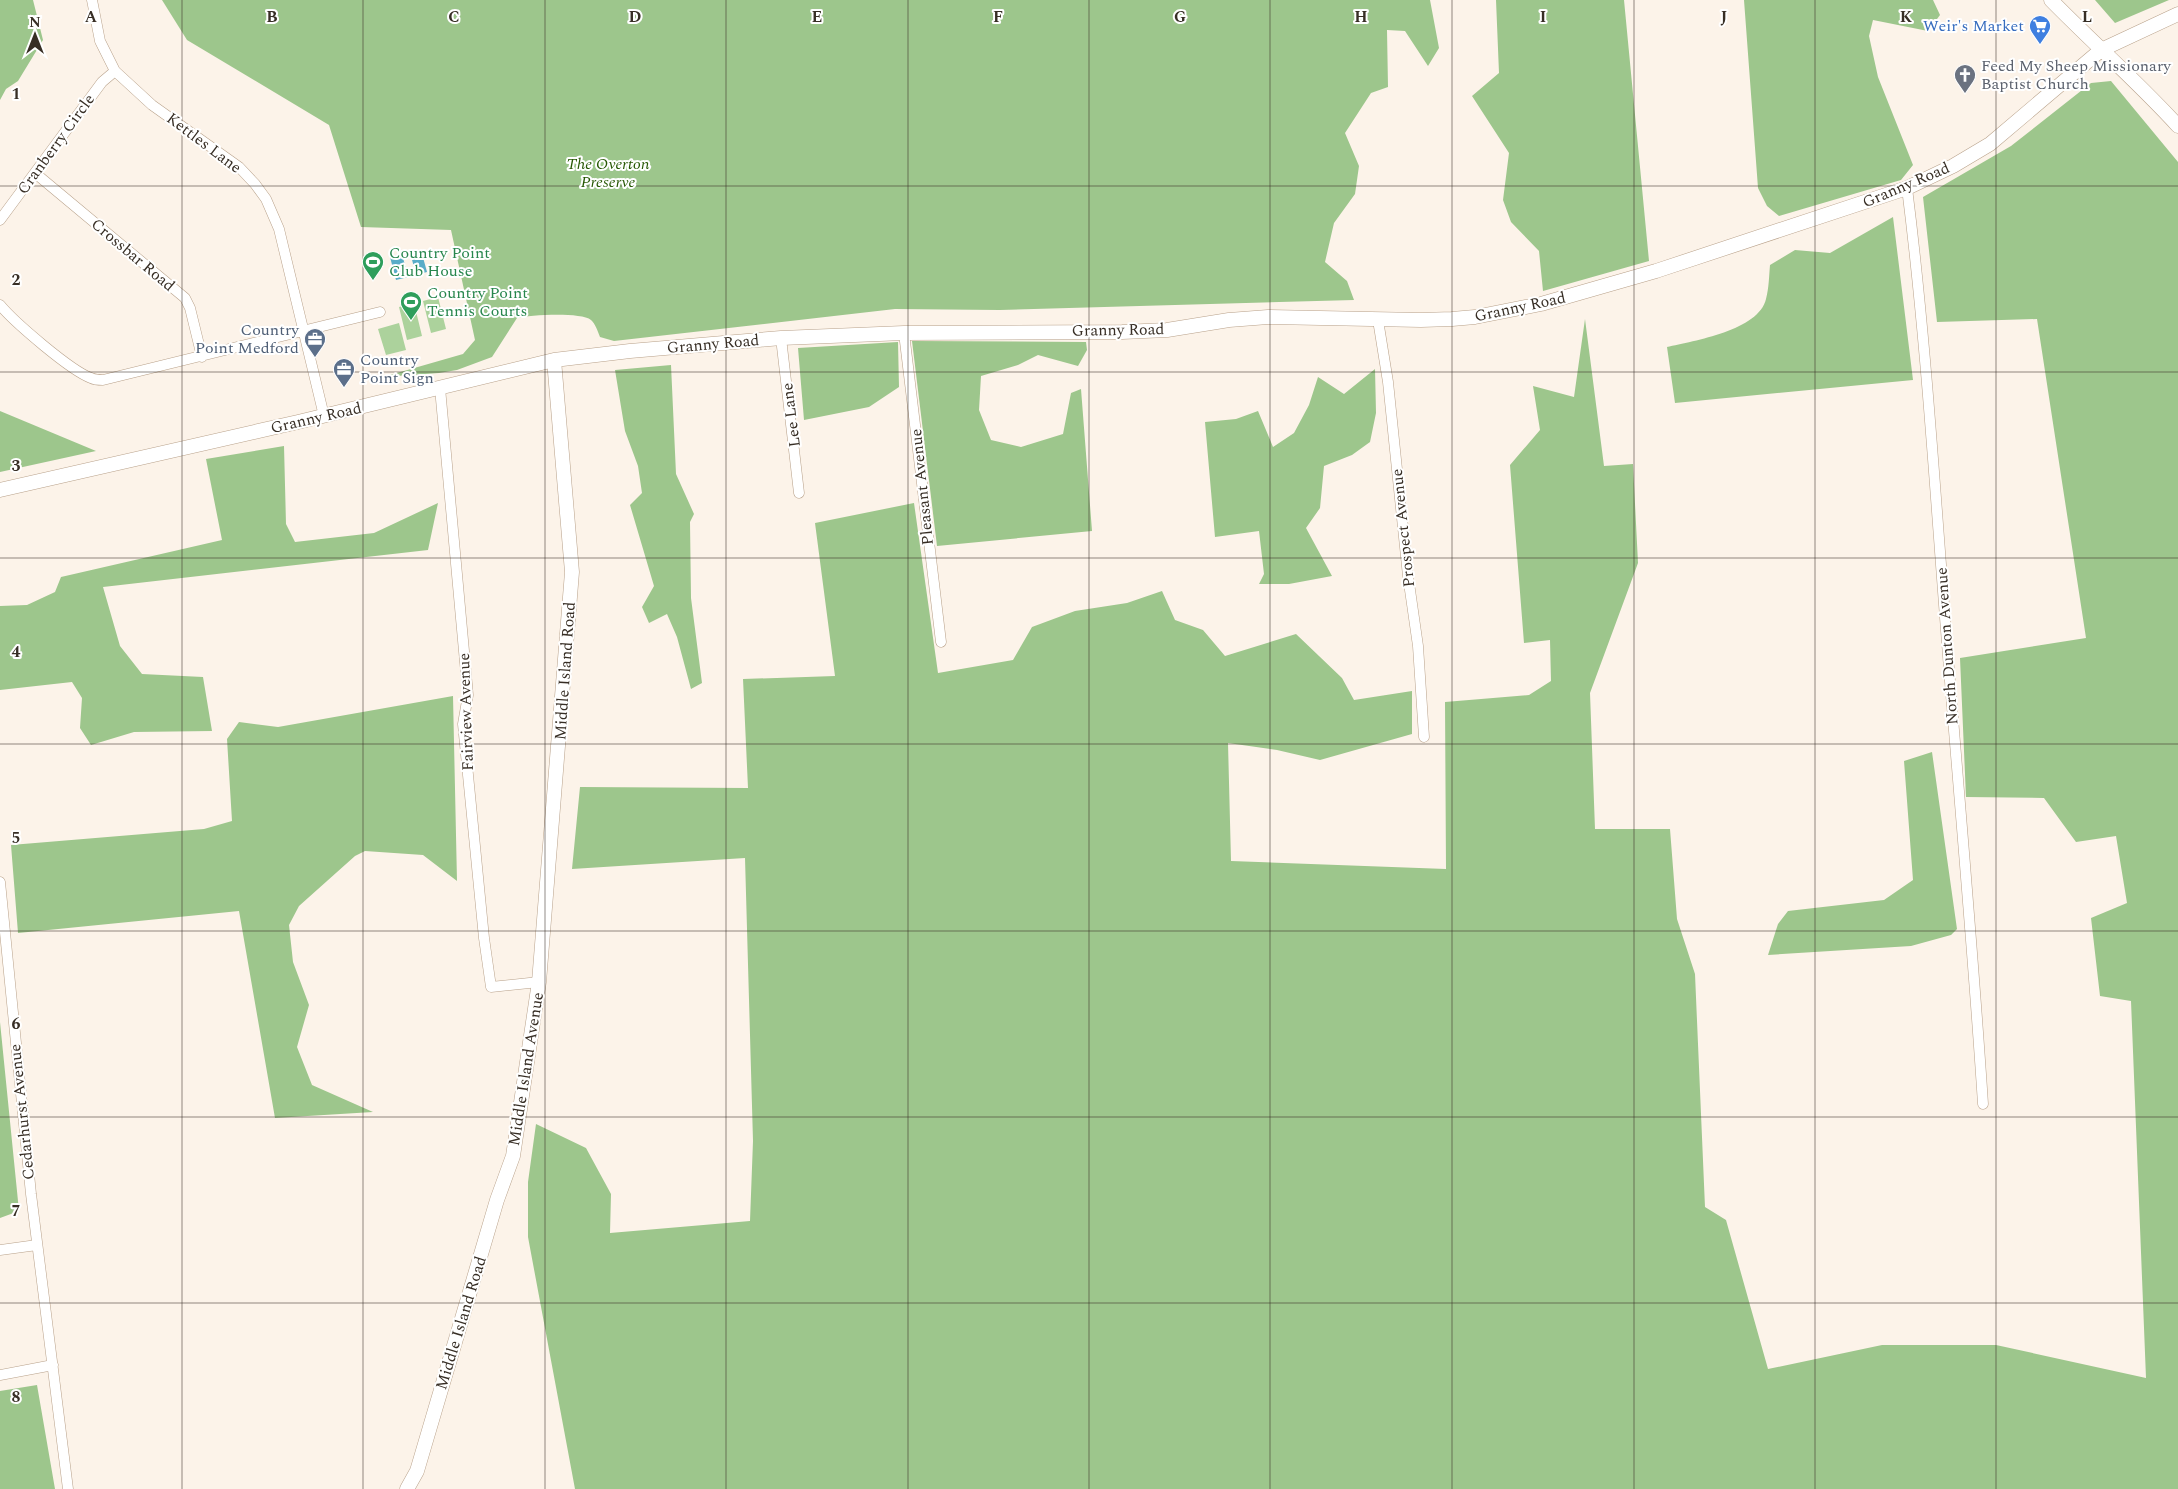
<svg xmlns="http://www.w3.org/2000/svg" width="2178" height="1489" viewBox="0 0 2178 1489" font-family="Spectral,serif">
<rect width="100%" height="100%" fill="#fcf3e9"/>
<path fill="#acd29c" d="M438,297L446,329L431,333L423,301Z
M414,303L422,336L407,340L399,307Z
M399,323L406,350L386,355L378,329Z"/>
<path fill="#9dc68c" d="M0,0H33L43,40L18,81L6,89L0,100Z
M162,0H1430L1439,48L1428,66L1405,31L1387,30L1388,87L1371,93L1345,133L1359,166L1355,194L1334,223L1325,262L1347,281L1354,300L1000,310L895,309L614,341L600,337C598,332 595,323 591,320C581,312 530,315 517,318L492,357L457,370L439,373L383,377L463,354L475,340L451,230L361,227L329,125L187,40Z
M1496,0H1624L1649,261L1543,291L1539,251L1511,222L1503,200L1509,153L1472,96L1499,73Z
M1744,0H1933L1940,15L1928,31L1873,20L1869,36L1878,77L1913,165L1901,180L1779,216L1767,206L1758,188Z
M2095,0H2169L2115,23Z
M2111,81L2178,162V1489H575L528,1237V1182L536,1124L586,1148L611,1194L610,1233L750,1221L753,1141L745,858L572,869L580,787L748,788L743,679L835,676L815,523L914,503L938,673L1013,660L1032,627L1075,611L1127,603L1162,591L1175,620L1203,630L1225,656L1296,634L1342,678L1354,700L1412,691V734L1320,760L1277,750L1228,743L1231,861L1446,869L1445,702L1529,695L1551,681L1550,640L1524,643L1510,465L1540,430L1533,386L1574,397L1585,319L1604,466L1633,464L1638,563L1590,693L1595,829H1670L1677,919L1695,974L1705,1207L1726,1220L1768,1369L1882,1345H1996L2146,1378L2131,1001L2100,996L2091,918L2127,903L2116,836L2076,842L2044,798L1966,797L1960,658L2086,638L2037,319L1937,322L1923,197L2011,146L2091,83Z
M1893,217L1913,380L1675,403L1667,347C1694,341 1759,330 1766,299C1769,288 1769,276 1770,265L1795,250L1830,253Z
M912,341L1086,342L1087,350L1078,366L1038,355L1018,365L981,376L979,410L991,440L1021,447L1063,434L1071,393L1081,389L1092,531L937,546Z
M898,342L899,387L869,407L804,420L798,348Z
M671,365L676,474L694,514L690,522L691,598L702,683L691,689L677,637L667,614L649,623L642,607L654,586L630,505L642,493L638,466L625,431L615,370Z
M1375,369L1376,413L1370,442L1352,455L1324,466L1320,508L1306,528L1332,576L1289,584H1259L1264,574L1259,531L1215,537L1205,422L1236,419L1258,411L1273,447L1294,433L1309,405L1318,377L1344,394Z
M0,411L96,451L0,472Z
M284,446L286,524L295,542L374,533L438,503L428,550L103,587L120,646L142,674L203,677L212,731L134,732L91,745L80,728L82,698L72,682L0,690V606L27,605L55,592L61,577L222,540L206,459Z
M453,696L457,881L423,855L365,851L355,856L299,906L289,925L293,962L309,1005L297,1047L312,1085L373,1112L275,1118L239,911L18,933L11,845L204,829L232,821L227,739L239,722L278,727Z
M1932,752L1957,929L1951,935L1911,946L1768,955L1778,924L1788,911L1884,900L1913,880L1904,761Z
M0,1022L19,1211L0,1218Z
M37,1385L55,1489H0V1391Z"/>
<path fill="#58acc8" d="M421,250L427,272L416,275L410,252Z
M402,254L408,277L396,280L390,257Z"/>
<g fill="none" stroke-linecap="round" stroke-linejoin="round">
<g stroke="#b8a18a" stroke-width="11">
<path id="street" d="M92,0L100,41L115,71L152,105L239,167L255,184L266,199L279,229L324,416
M35,173L185,298L190,308L202,357
M1907,188C1926,339 1935,492 1947,643C1959,797 1973,950 1983,1104
M0,220L102,82L115,71
M0,305C14,322 71,371 91,378C95,380 99,380 103,380L380,312
M1378,320L1388,382L1408,576L1418,646L1424,737
M904,333L941,642
M781,338L799,493
M440,388L468,695L463,724L484,938L491,987L539,982
M0,882L31,1194L68,1489
M0,1250L37,1245
M0,1375L53,1365"/>
</g>
<g stroke="#b8a18a" stroke-width="15">
<path id="secondary" d="M2051,0C2093,43 2138,82 2178,126
M0,490L298,422L554,360L630,351L781,338L904,333L1122,332L1167,330L1229,320L1268,317L1421,320L1452,319L1475,317L1541,304L1656,271L1907,188L1953,166L1990,144L2101,50L2178,14
M407,1489L417,1471L497,1200L513,1156L539,982L572,572L554,360"/>
</g>
<use href="#street" stroke="#fff" stroke-width="10"/>
<use href="#secondary" stroke="#fff" stroke-width="14"/>
</g>
<path fill="none" stroke="#372e25" stroke-width="1" stroke-opacity="0.55" d="M182,0V1489M363,0V1489M545,0V1489M726,0V1489M908,0V1489M1089,0V1489M1270,0V1489M1452,0V1489M1634,0V1489M1815,0V1489M1996,0V1489M0,186H2178M0,372H2178M0,558H2178M0,744H2178M0,931H2178M0,1117H2178M0,1303H2178"/>
<defs>
<g id="supermarket-pin" transform="scale(1.125)"><path d="M0 17L-7.5 6A9.5 9.5 0 1 1 7.5 6Z" fill="#3f7fe0" stroke="#fff"/><path d="M-6-5.5h2.5l.6 2H6L4.5 2H-2.5L-4.4-4H-6ZM-1.5 3.2a1.3 1.3 0 1 0 .1 0ZM3 3.2a1.3 1.3 0 1 0 .1 0Z" fill="#fff"/></g>
<g id="church-pin" transform="scale(1.125)"><path d="M0 17L-7.5 6A9.5 9.5 0 1 1 7.5 6Z" fill="#6b7280" stroke="#fff"/><path d="M-1.2-6h2.4v3.5h3.3v2.4h-3.3V6h-2.4V-.1h-3.3v-2.4h3.3Z" fill="#fff"/></g>
<g id="stadium-pin" transform="scale(1.125)"><path d="M0 17L-7.5 6A9.5 9.5 0 1 1 7.5 6Z" fill="#2e9e5b" stroke="#fff"/><path d="M0-5a6.5 5 0 1 0 0 10a6.5 5 0 1 0 0-10ZM-3.5-1.8h7v3.6h-7Z" fill="#fff"/></g>
<g id="office-pin" transform="scale(1.125)"><path d="M0 17L-7.5 6A9.5 9.5 0 1 1 7.5 6Z" fill="#5c6f8a" stroke="#fff"/><path d="M-6-3h4V-5.5h4V-3h4V5H-6ZM-1-4.5V-3h2v-1.5ZM-6 0V1H6V0Z" fill="#fff"/></g>
</defs>
<g fill-rule="evenodd">
<use href="#supermarket-pin" x="2040" y="26"/>
<use href="#church-pin" x="1965" y="75"/>
<use href="#stadium-pin" x="373" y="262"/>
<use href="#stadium-pin" x="411" y="302"/>
<use href="#office-pin" x="315" y="339"/>
<use href="#office-pin" x="344" y="369"/>
</g>
<g text-anchor="middle" dominant-baseline="central" stroke-width="4" stroke-linejoin="round" paint-order="stroke">
<g font-size="16" fill="#366cbe" stroke="#fff" text-anchor="end">
<text x="2024" y="26">Weir's Market</text>
</g>
<g font-size="16" fill="#5b616d" stroke="#fff" text-anchor="start">
<text x="1981" y="66">Feed My Sheep Missionary<tspan x="1981" dy="18">Baptist Church</tspan></text>
</g>
<g font-size="16" fill="#372e25" stroke="#fff">
<text transform="translate(204 143) rotate(37)">Kettles Lane</text>
<text transform="translate(56 144) rotate(-54)">Cranberry Circle</text>
<text transform="translate(1906 185) rotate(-23)">Granny Road</text>
<text transform="translate(133 255) rotate(40)">Crossbar Road</text>
<text transform="translate(1520 307) rotate(-12)">Granny Road</text>
<text transform="translate(1118 330) rotate(-1)">Granny Road</text>
<text transform="translate(713 344) rotate(-5)">Granny Road</text>
<text transform="translate(791 415) rotate(-97)">Lee Lane</text>
<text transform="translate(316 418) rotate(-13)">Granny Road</text>
<text transform="translate(922 487) rotate(-96)">Pleasant Avenue</text>
<text transform="translate(1403 528) rotate(-96)">Prospect Avenue</text>
<text transform="translate(1947 646) rotate(-94)">North Dunton Avenue</text>
<text transform="translate(565 671) rotate(-86)">Middle Island Road</text>
<text transform="translate(466 712) rotate(-92)">Fairview Avenue</text>
<text transform="translate(526 1069) rotate(-81)">Middle Island Avenue</text>
<text transform="translate(22 1112) rotate(-96)">Cedarhurst Avenue</text>
<text transform="translate(461 1323) rotate(-73)">Middle Island Road</text>
</g>
<g font-size="16" font-style="italic" fill="#275804" stroke="#fff">
<text x="608" y="164">The Overton<tspan x="608" dy="18">Preserve</tspan></text>
</g>
<g font-size="16" fill="#27864d" stroke="#fff" text-anchor="start">
<text x="389" y="253">Country Point<tspan x="389" dy="18">Club House</tspan></text>
<text x="427" y="293">Country Point<tspan x="427" dy="18">Tennis Courts</tspan></text>
</g>
<g font-size="16" fill="#4e5e75" stroke="#fff" text-anchor="end">
<text x="299" y="330">Country<tspan x="299" dy="18">Point Medford</tspan></text>
<text x="360" y="360" text-anchor="start">Country<tspan x="360" dy="18">Point Sign</tspan></text>
</g>
</g>
<g font-size="16" text-anchor="middle" font-weight="bold" fill="#372e25" stroke="#fff" stroke-width="4" stroke-linejoin="round" paint-order="stroke">
<text x="91" y="22">A</text>
<text x="272" y="22">B</text>
<text x="454" y="22">C</text>
<text x="635" y="22">D</text>
<text x="817" y="22">E</text>
<text x="998" y="22">F</text>
<text x="1180" y="22">G</text>
<text x="1361" y="22">H</text>
<text x="1543" y="22">I</text>
<text x="1724" y="22">J</text>
<text x="1906" y="22">K</text>
<text x="2087" y="22">L</text>
<text x="16" y="99">1</text>
<text x="16" y="285">2</text>
<text x="16" y="471">3</text>
<text x="16" y="657">4</text>
<text x="16" y="843">5</text>
<text x="16" y="1029">6</text>
<text x="16" y="1216">7</text>
<text x="16" y="1402">8</text>
</g>
<g transform="translate(35 35)" stroke="#ffffff" stroke-width="4" paint-order="stroke">
<path d="M0-4L9 19L0 12L-9 19Z" fill="#372e25"/>
<text y="-8" font-size="14" font-weight="bold" text-anchor="middle" fill="#372e25">N</text>
</g>
</svg>
